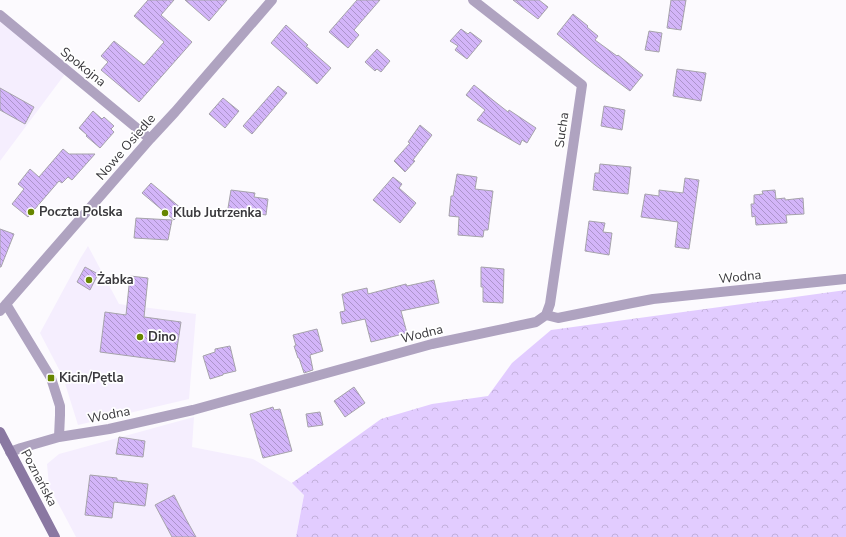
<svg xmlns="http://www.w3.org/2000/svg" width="846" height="537" viewBox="0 0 846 537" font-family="'Nunito Sans',sans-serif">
<defs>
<pattern id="forest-crowns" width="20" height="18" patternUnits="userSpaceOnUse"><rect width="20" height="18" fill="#e2ccff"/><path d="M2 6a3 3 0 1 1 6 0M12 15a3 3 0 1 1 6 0" fill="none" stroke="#c3b0db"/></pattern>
<pattern id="building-back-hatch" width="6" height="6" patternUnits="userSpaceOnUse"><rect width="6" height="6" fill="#d3b5f9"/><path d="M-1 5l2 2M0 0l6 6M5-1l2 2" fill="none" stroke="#ac94cb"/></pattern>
</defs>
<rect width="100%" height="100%" fill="#fcfafe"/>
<path fill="#f5eefe" d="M0,20L65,74L0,161Z
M88,246L119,304L196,314L189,399L78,425L63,377L40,333L80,259Z
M194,417L192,447L253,459L292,483L304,494L296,537H76L49,486L47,464L59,454Z"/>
<path fill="url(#forest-crowns)" d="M846,290V537H296L304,495L292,483L381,419L432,404L488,396L512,363L551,330Z"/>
<path fill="url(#building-back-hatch)" stroke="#a6a3ab" d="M148,0H174L161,15L192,42L139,102L101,70L108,62L101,56L114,41L144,65L164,42L134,16Z
M185,0H227L209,21Z
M357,0H380L354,30L359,35L348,48L329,32Z
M513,0H539L548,7L538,19Z
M671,0H686L681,30L667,28Z
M573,14L588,26L587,27L598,36L595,40L617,56L618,55L643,75L630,91L595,65L557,34Z
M286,25L308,45L306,46L331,68L317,84L271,43Z
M461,29L468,34L470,32L482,41L467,59L455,50L458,46L450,41Z
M649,31L662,33L659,52L645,50Z
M377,49L390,61L381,72L377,69L375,71L365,62Z
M677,69L706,73L701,101L673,96Z
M474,85L508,112L509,110L536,128L527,143L522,140L520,145L477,120L485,110L466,95Z
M278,86L287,93L252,134L243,126Z
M0,88L34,107L25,124L0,110Z
M223,98L239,111L225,128L209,114Z
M604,106L625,110L622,130L601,126Z
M93,111L102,119L104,117L114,126L111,129L114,132L100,148L86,136L87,135L79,128Z
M420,125L432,135L413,160L415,161L405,172L394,161L410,143L408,142Z
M63,149L69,154H95L72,180L68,177L62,183L59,181L28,217L12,204L24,189L18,184L30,169L39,177Z
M600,164L631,167L628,194L593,190L595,173H599Z
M457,174L477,177L475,189L493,191L488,230H484L483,237L458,235L459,217L449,216L451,196H453Z
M393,177L402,184L399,188L416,203L400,223L373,200Z
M685,178L699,180L689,249L675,247L678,222L641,217L645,194L659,196V190L683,193Z
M151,183L182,209L174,220L142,193Z
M231,190L255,193L254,197L268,199L266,215L252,213V218L227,214Z
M775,190L776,199L785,198V200L803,198L804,214L786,215L787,223L756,225L755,216L752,217L751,204H754V195L763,194L762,191Z
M136,218L172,220L168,240L134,238Z
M589,221L605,223L603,232L612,233L609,255L585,251Z
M0,229L14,234L1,267H0Z
M85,267L98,274L90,290L77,282Z
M481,267L504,269L503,303L483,302V287H481Z
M130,276L148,278L144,317L181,322L175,362L100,352L105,312L126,315Z
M434,280L439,303L401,311L407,333L371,342L365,319L342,324L340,312L345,311L342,294H345V293L367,288L368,294L406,284L407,286Z
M317,329L323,351L310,355L313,370L304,373L299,358H298L294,346H296L293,335Z
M230,346L236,371L223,374V375L210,379L203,356L215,352V349Z
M354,387L365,403L345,417L334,401Z
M273,407L274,410L280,409L292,451L263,458L250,414Z
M320,412L323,425L308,427L306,414Z
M119,437L145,441L143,457L116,454Z
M90,475L117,478V480L148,484L145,506L114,502L112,518L85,515Z
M174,495L186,519L196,537H172L155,505Z"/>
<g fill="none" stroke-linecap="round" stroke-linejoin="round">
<path stroke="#afa3c0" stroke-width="10" d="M473,0L582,85L550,304L546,315
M0,15L150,139
M6,304L51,378L60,406V415L59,437
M0,311L150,139L175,112L272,0
M10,452L21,448L59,437L109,429L193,410L432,344L536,322L546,315L558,318L632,303L653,299L845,279"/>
<path stroke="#8a78a2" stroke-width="10" d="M0,432L55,537"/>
</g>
<g fill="#678600" stroke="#fff" stroke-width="1.5">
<circle cx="31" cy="212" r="4"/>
<circle cx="165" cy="213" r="4"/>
<circle cx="89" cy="280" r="4"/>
<circle cx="140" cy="337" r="4"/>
<rect x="47" y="374" width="8" height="8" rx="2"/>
</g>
<g text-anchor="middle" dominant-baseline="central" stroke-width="3.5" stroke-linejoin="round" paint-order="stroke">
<g font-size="13" fill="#3a393d" stroke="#fff">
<text transform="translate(83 67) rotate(39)">Spokojna</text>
<text transform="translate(562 130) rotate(-82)">Sucha</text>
<text transform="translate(126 147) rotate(-49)">Nowe Osiedle</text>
<text transform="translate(740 277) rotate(-6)">Wodna</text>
<text transform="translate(422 334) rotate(-14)">Wodna</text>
<text transform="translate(109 415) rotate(-11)">Wodna</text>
<text transform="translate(39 478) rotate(62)">Poznańska</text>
</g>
<g font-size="13" font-weight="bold" fill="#3a393d" stroke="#fff" text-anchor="start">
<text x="39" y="212">Poczta Polska</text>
<text x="173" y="213">Klub Jutrzenka</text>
<text x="97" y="280">Żabka</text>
<text x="148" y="337">Dino</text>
<text x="59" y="378">Kicin/Pętla</text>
</g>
</g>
</svg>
